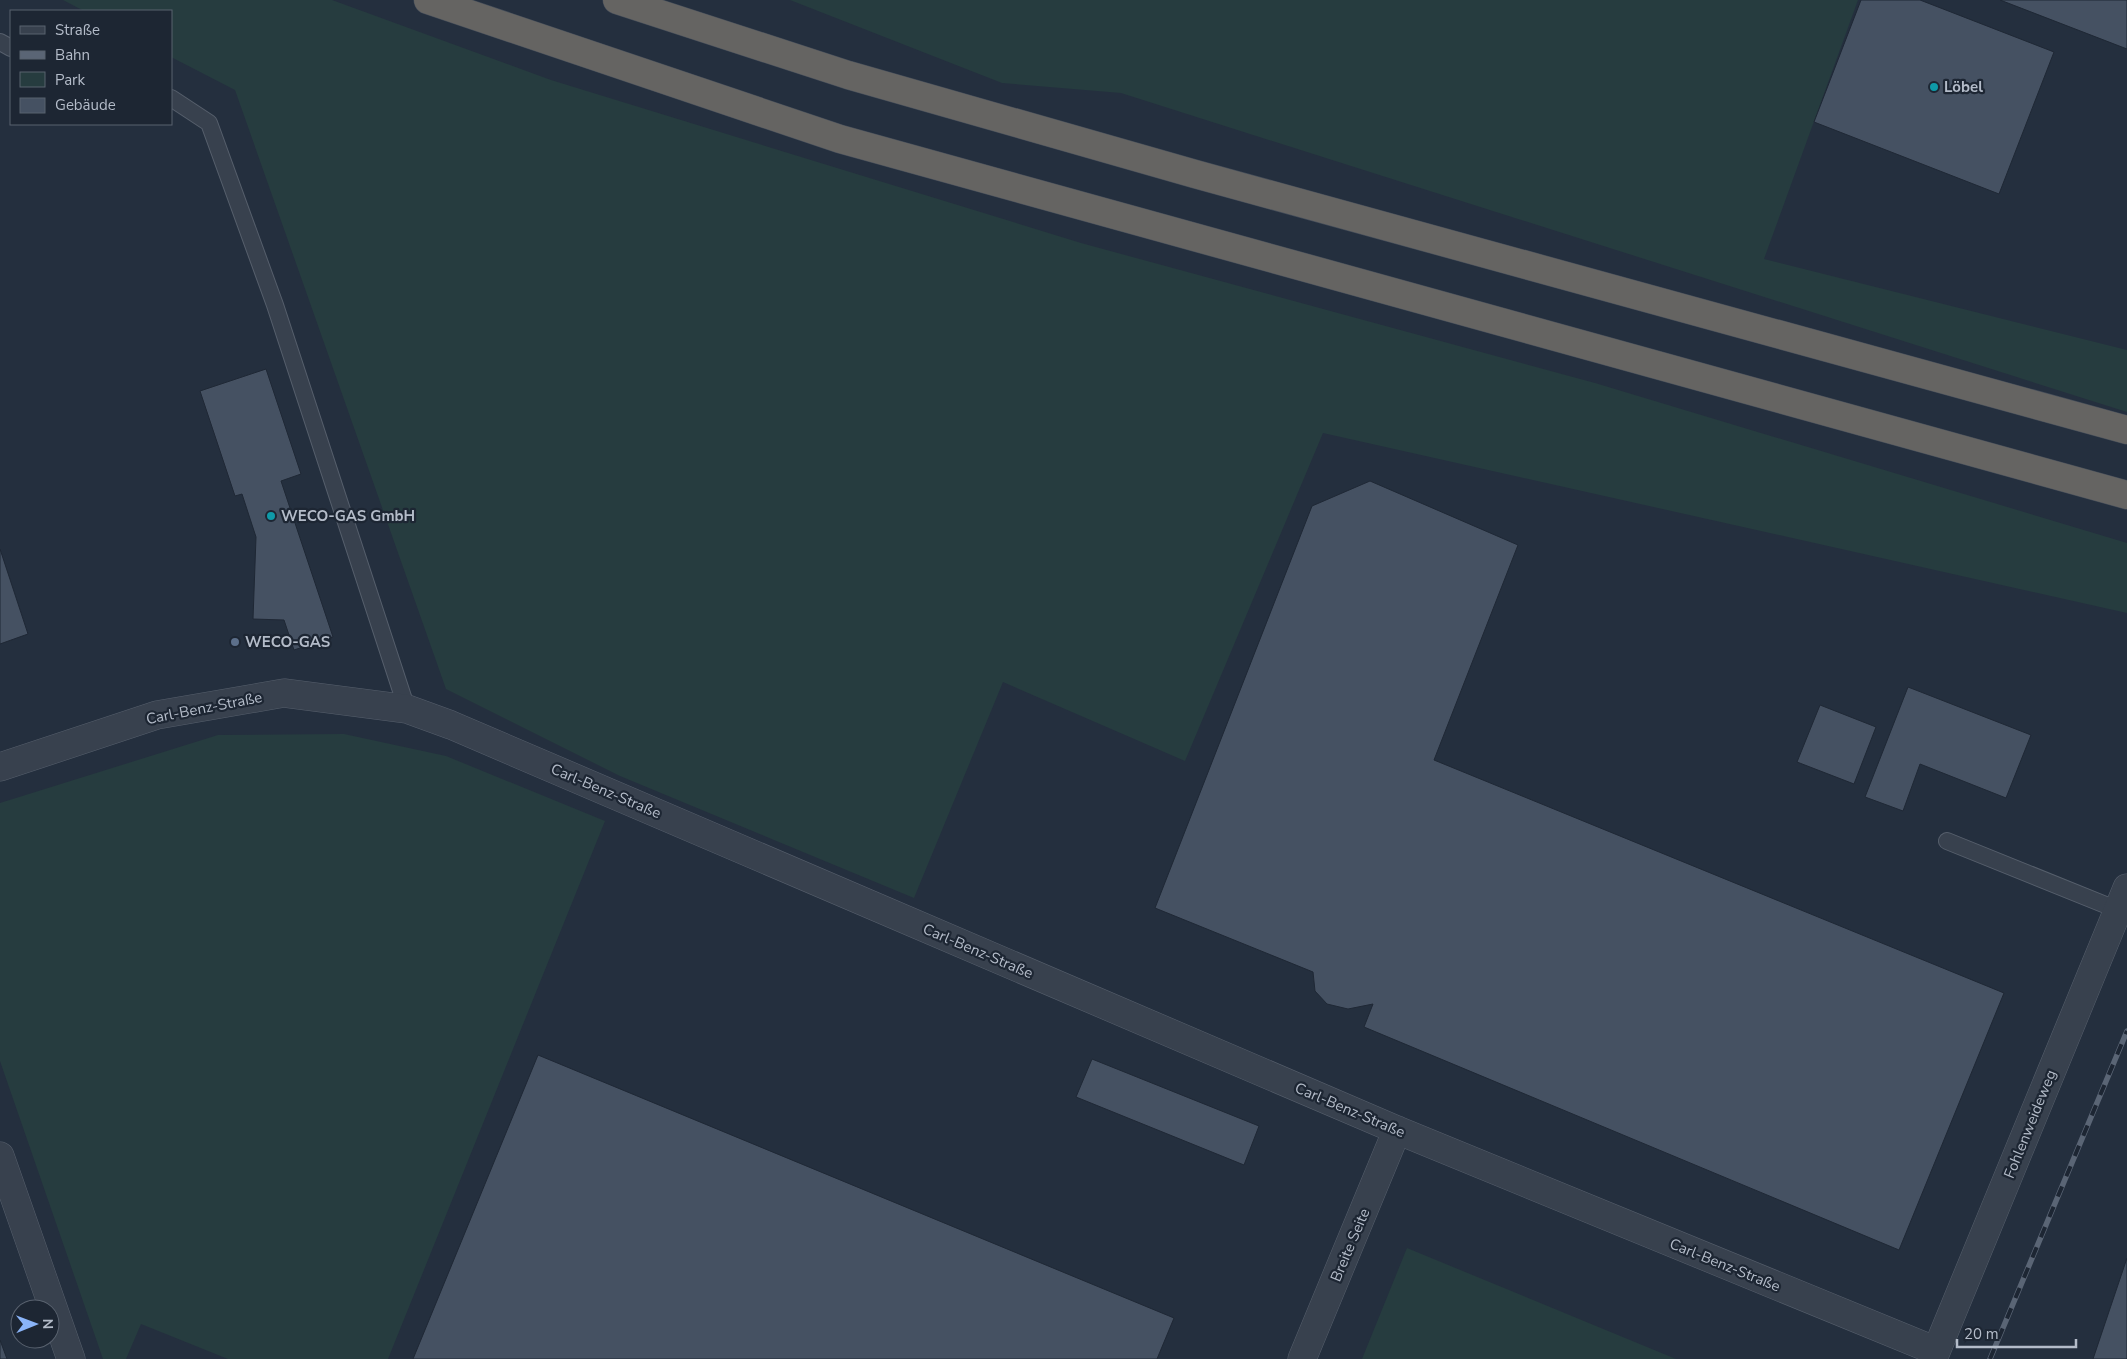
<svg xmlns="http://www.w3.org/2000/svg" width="2127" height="1359" viewBox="0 0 2127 1359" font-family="'Nunito Sans',sans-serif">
<rect width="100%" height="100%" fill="#242f3e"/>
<path fill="#263c3f" d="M63,0H332L551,80L1081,243L1595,383L2127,543V613L1323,433L1185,761L1003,682L914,898L620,776L446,689L235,90L171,57V11H84Z
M790,0H1858L1764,259L2127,350V412L1121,93L1002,83Z
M344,734L446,756L605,821L388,1359H228L141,1324L126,1359H103L0,1061V803L218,735Z
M1407,1248L1676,1359H1362Z"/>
<path fill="#455162" stroke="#1f2835" d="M1861,0H1920L2054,52L1999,194L1814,122Z
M2000,0H2127V49Z
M266,369L301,474L281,481L333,637L294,650L284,620L253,619L256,537L242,494L235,496L200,391Z
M1370,481L1518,545L1434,760L2004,993L1899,1250L1364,1027L1373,1004L1348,1009L1327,1004L1315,991L1313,972L1155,908L1312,506Z
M0,549L28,634L0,644Z
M1908,687L2031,735L2006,798L1920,764L1903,811L1865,797Z
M1820,705L1876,727L1854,784L1797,762Z
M538,1055L1174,1318L1157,1359H413Z
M1092,1059L1259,1126L1244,1165L1076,1097Z
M2127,1258V1359H2093Z
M0,1340L7,1359H0Z"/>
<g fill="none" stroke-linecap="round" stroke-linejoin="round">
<g stroke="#565f6c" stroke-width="18">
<path id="service" d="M0,42L11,48
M171,98L209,123L275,305L407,709
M1947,841L2118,910"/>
</g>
<g stroke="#565f6c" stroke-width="29">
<path id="minor" d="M0,767L157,715L284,693L407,709L451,725L1397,1130L1936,1351
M0,1156L71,1359
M1302,1359L1397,1130
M1933,1359L2127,888"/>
</g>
<g stroke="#434c59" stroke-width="29">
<path id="trunk" d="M428,0L840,139L2127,495
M617,0L848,75L1195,174L2127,430"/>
</g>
<use href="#service" stroke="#38414e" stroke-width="16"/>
<use href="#minor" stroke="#38414e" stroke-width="28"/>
<use href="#trunk" stroke="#656462" stroke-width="28"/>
<g stroke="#5a6575" stroke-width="5.5">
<path id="rail" d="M1990,1359L2127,1031"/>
</g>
<use href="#rail" stroke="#1d2633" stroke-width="4" stroke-dasharray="11" stroke-linecap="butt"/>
</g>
<g fill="#0f9aa8" stroke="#1d2633" stroke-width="2">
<circle cx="1934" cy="87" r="5"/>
<circle cx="271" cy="516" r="5"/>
</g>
<circle fill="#5c6f8a" stroke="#1d2633" stroke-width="2" cx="235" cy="642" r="5"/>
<g text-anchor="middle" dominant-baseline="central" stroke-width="4.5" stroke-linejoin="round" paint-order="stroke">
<g font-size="15" font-weight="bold" fill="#b4bcc9" stroke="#1d2633" text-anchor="start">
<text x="1944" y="87">Löbel</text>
<text x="281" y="516">WECO-GAS GmbH</text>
<text x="245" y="642">WECO-GAS</text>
</g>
<g font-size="15" fill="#b4bcc9" stroke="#1d2633">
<text transform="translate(204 708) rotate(-11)">Carl-Benz-Straße</text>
<text transform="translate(606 791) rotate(23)">Carl-Benz-Straße</text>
<text transform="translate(978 951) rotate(23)">Carl-Benz-Straße</text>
<text transform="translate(1350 1110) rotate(23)">Carl-Benz-Straße</text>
<text transform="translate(2030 1124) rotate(-68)">Fohlenweideweg</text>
<text transform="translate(1350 1245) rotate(-67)">Breite Seite</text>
<text transform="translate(1725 1265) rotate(22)">Carl-Benz-Straße</text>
</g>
</g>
<rect x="10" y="10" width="162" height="115" fill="#1d2633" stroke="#59626f"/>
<rect x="20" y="26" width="25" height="8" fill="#38414e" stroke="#59626f"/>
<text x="55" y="35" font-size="15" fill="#b4bcc9">Straße</text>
<rect x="20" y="51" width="25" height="8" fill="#5a6575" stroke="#59626f"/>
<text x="55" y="60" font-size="15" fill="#b4bcc9">Bahn</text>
<rect x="20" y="72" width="25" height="15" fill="#263c3f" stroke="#59626f"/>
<text x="55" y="85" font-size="15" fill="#b4bcc9">Park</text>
<rect x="20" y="98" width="25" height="15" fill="#455162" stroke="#59626f"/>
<text x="55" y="110" font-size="15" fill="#b4bcc9">Gebäude</text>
<g transform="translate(35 1324) rotate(89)"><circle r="24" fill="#1d2633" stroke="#59626f"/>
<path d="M0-4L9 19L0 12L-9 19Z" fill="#8ab4f8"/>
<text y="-8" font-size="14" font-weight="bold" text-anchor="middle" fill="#b4bcc9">N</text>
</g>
<path d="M1957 1339v8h119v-8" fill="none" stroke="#b4bcc9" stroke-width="2.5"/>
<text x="1964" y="1339" font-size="15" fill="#b4bcc9" stroke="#1d2633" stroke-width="4" paint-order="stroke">20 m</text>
</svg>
